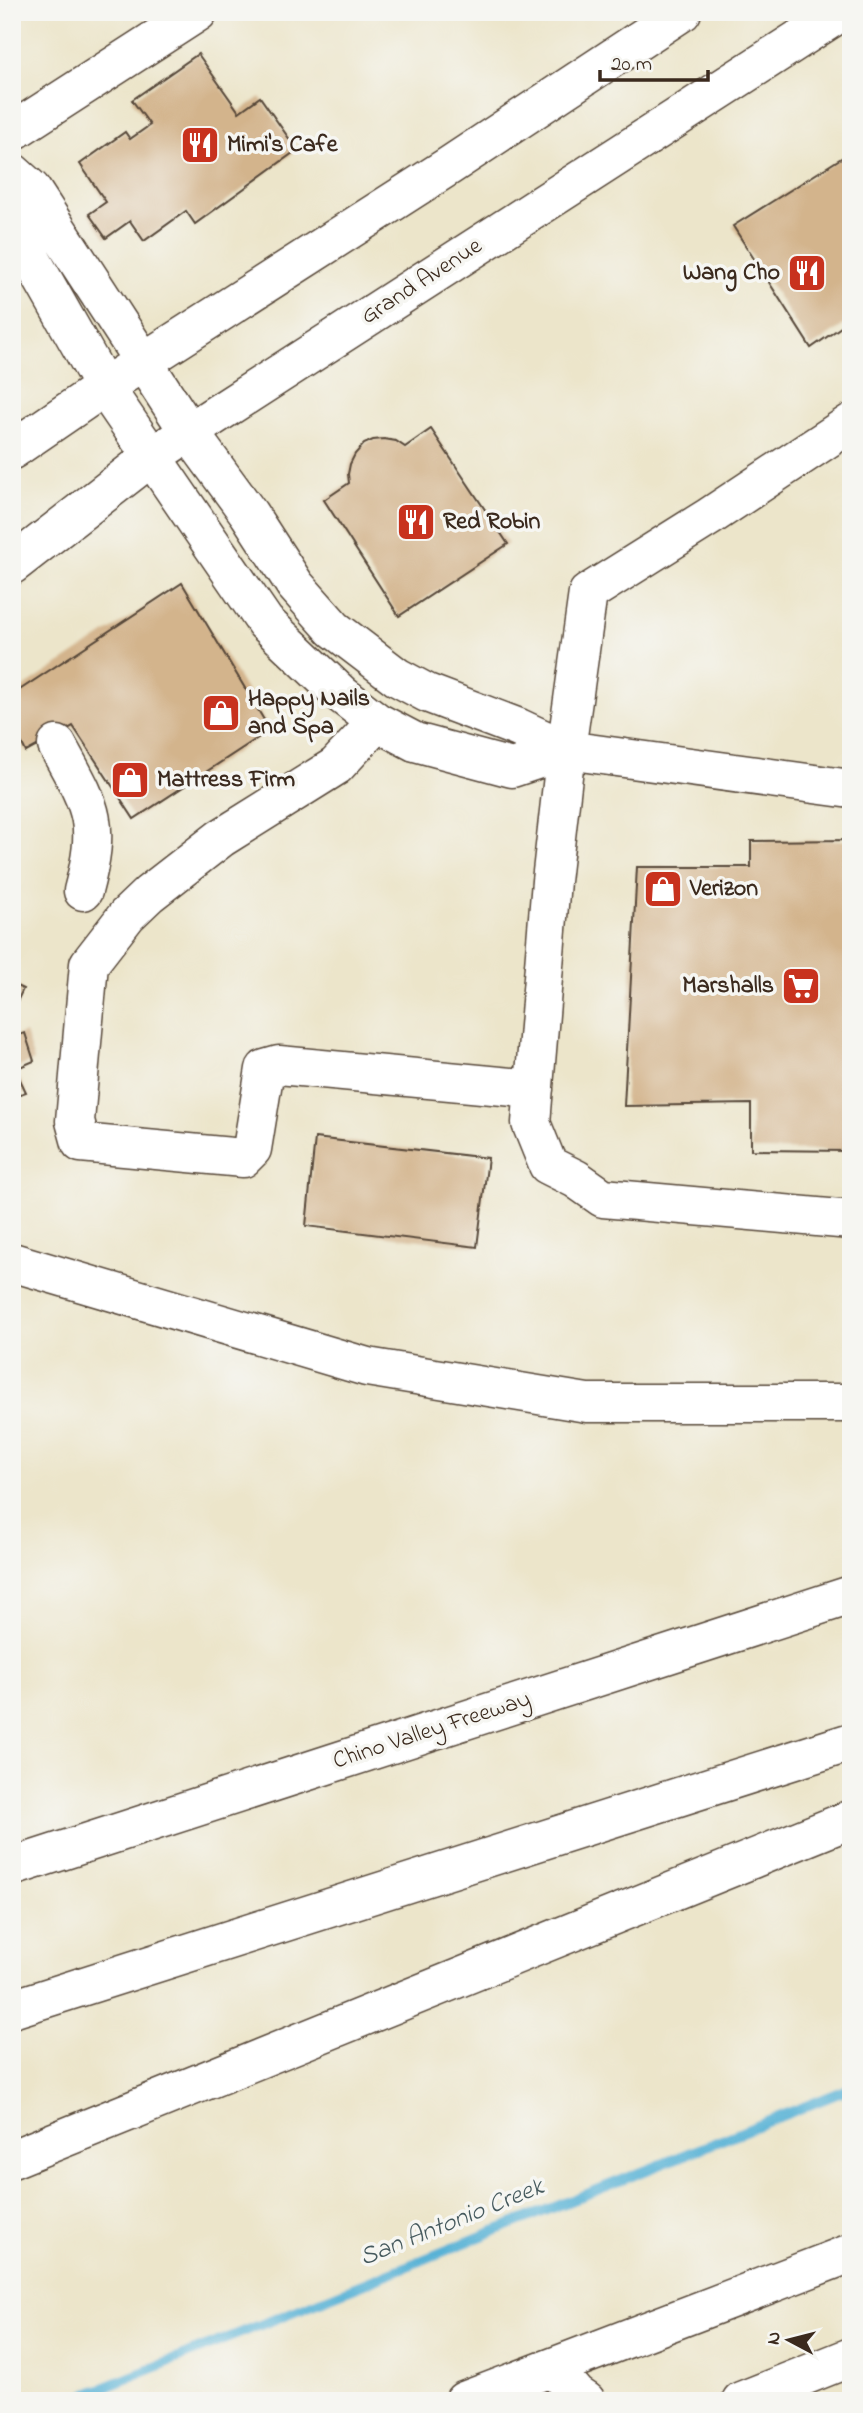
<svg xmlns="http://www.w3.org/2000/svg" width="863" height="2413" viewBox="0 0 863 2413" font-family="'Indie Flower',sans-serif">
<rect width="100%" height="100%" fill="#f6f6f2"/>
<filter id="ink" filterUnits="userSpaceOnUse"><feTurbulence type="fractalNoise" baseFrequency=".0143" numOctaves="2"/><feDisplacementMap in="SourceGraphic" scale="14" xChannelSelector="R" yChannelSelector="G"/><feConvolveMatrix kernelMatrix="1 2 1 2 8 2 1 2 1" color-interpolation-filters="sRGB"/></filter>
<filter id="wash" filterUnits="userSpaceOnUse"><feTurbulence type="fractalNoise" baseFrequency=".00686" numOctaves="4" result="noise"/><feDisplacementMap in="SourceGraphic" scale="28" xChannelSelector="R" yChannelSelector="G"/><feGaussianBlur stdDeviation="1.57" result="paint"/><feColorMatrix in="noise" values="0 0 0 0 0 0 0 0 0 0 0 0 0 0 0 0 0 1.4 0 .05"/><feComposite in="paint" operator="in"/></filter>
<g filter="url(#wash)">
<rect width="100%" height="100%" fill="#ece5ca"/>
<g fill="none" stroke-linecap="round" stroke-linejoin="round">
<path stroke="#59b2d6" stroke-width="10" d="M71,2401L851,2088"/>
</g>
<g id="blocks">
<path fill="#d3b48c" d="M198,54L239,112L260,97L297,150L195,224L186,211L144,241L130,221L106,238L89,214L106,202L80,164L125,132L130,139L150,125L132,100Z
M851,152V320L811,348L733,226Z
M431,429L508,544L399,616L324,500L349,483L348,474L350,464L355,454L364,444L373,440L384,439L396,441L405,447Z
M182,583L270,730L134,819L73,726L26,752L12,723V695Z
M851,840V1151L751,1150V1104L624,1106L637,867H751V841Z
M12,984L23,989L12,1012Z
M25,1033L34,1061L15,1069L26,1092L12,1097V1037Z
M315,1138L488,1158L477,1247L306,1226Z"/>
</g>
</g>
<g filter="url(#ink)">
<use href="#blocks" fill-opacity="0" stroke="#564638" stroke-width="2"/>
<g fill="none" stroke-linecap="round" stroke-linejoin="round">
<g stroke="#564638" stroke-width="41">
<path id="minor" d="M12,132L198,12
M12,172L31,189L189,432L249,514L295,585L334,629L397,677L427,693L519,728L566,750
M12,225L104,387L265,622L342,695L377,722L415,742L512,768L566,750
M851,423L709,517L588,593L566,750L851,789
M377,722L336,766L221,838L149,894L127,915L89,964L75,1121L81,1143L243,1158L252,1149L265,1069L279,1065L534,1089
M57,745C91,807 102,820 83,891
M566,750L551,881L531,1123L548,1165L576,1179L603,1198L851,1220
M553,2367L577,2395L586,2401
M464,2401L851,2253
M741,2401L851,2357"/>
</g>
<g stroke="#564638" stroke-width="41">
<path id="major" d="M12,450L104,387L449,166L682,12
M12,565L151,457L189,432L841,12"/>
</g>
<g stroke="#564638" stroke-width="41">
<path id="highway" d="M12,1262L367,1367L587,1403H851
M12,1867L851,1595
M12,2009L851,1742
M12,2159L851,1819"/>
</g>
<use href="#minor" stroke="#fff" stroke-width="38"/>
<use href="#major" stroke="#fff" stroke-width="38"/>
<use href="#highway" stroke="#fff" stroke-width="38"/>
</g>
</g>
<defs>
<g id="restaurant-square" transform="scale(2.0125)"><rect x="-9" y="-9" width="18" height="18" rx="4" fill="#c8321e" stroke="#f6f6f2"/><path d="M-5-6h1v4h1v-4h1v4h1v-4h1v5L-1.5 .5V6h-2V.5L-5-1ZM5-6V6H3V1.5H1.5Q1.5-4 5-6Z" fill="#fff"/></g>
<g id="shop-square" transform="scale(2.0125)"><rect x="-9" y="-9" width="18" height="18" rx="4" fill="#c8321e" stroke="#f6f6f2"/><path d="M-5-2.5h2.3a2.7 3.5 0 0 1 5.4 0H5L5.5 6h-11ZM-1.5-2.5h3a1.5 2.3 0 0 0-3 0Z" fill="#fff"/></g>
<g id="supermarket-square" transform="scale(2.0125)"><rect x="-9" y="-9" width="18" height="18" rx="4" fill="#c8321e" stroke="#f6f6f2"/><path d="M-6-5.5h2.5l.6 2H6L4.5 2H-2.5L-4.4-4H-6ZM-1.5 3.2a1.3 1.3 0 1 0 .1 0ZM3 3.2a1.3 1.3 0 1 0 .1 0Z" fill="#fff"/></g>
</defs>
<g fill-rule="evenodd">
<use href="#restaurant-square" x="200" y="145"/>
<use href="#restaurant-square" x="807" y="273"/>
<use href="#restaurant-square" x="416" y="522"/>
<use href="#shop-square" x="221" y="713"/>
<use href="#shop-square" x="130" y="780"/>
<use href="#shop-square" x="663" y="889"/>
<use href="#supermarket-square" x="801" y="986"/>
</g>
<g text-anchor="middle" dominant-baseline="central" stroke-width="7" stroke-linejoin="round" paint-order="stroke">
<g font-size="24" font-weight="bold" fill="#3b2a1e" stroke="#f6f6f2" text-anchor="start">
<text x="227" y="145">Mimi's Cafe</text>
<text x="780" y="273" text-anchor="end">Wang Cho</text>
<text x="443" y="522">Red Robin</text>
<text x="248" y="699">Happy Nails<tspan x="248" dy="28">and Spa</tspan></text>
<text x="157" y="780">Mattress Firm</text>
<text x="690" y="889">Verizon</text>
<text x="774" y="986" text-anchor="end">Marshalls</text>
</g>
<g font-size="24" fill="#3b2a1e" stroke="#f6f6f2">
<text transform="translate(422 282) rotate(-33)">Grand Avenue</text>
<text transform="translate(432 1731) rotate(-18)">Chino Valley Freeway</text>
</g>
<g font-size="26" font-style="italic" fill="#465a5e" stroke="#f6f6f2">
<text transform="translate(452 2223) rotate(-22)">San Antonio Creek</text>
</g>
</g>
<rect width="863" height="2413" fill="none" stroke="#f6f6f2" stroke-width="42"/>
<g transform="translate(789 2340) rotate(277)" stroke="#f6f6f2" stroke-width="5" paint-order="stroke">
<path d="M0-5L12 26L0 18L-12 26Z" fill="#3b2a1e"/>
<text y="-10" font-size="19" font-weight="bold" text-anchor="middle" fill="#3b2a1e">N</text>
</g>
<path d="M600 70v10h108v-10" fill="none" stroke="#3b2a1e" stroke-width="3.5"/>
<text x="611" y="70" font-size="21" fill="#3b2a1e" stroke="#f6f6f2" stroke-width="5" paint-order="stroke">20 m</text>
</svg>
